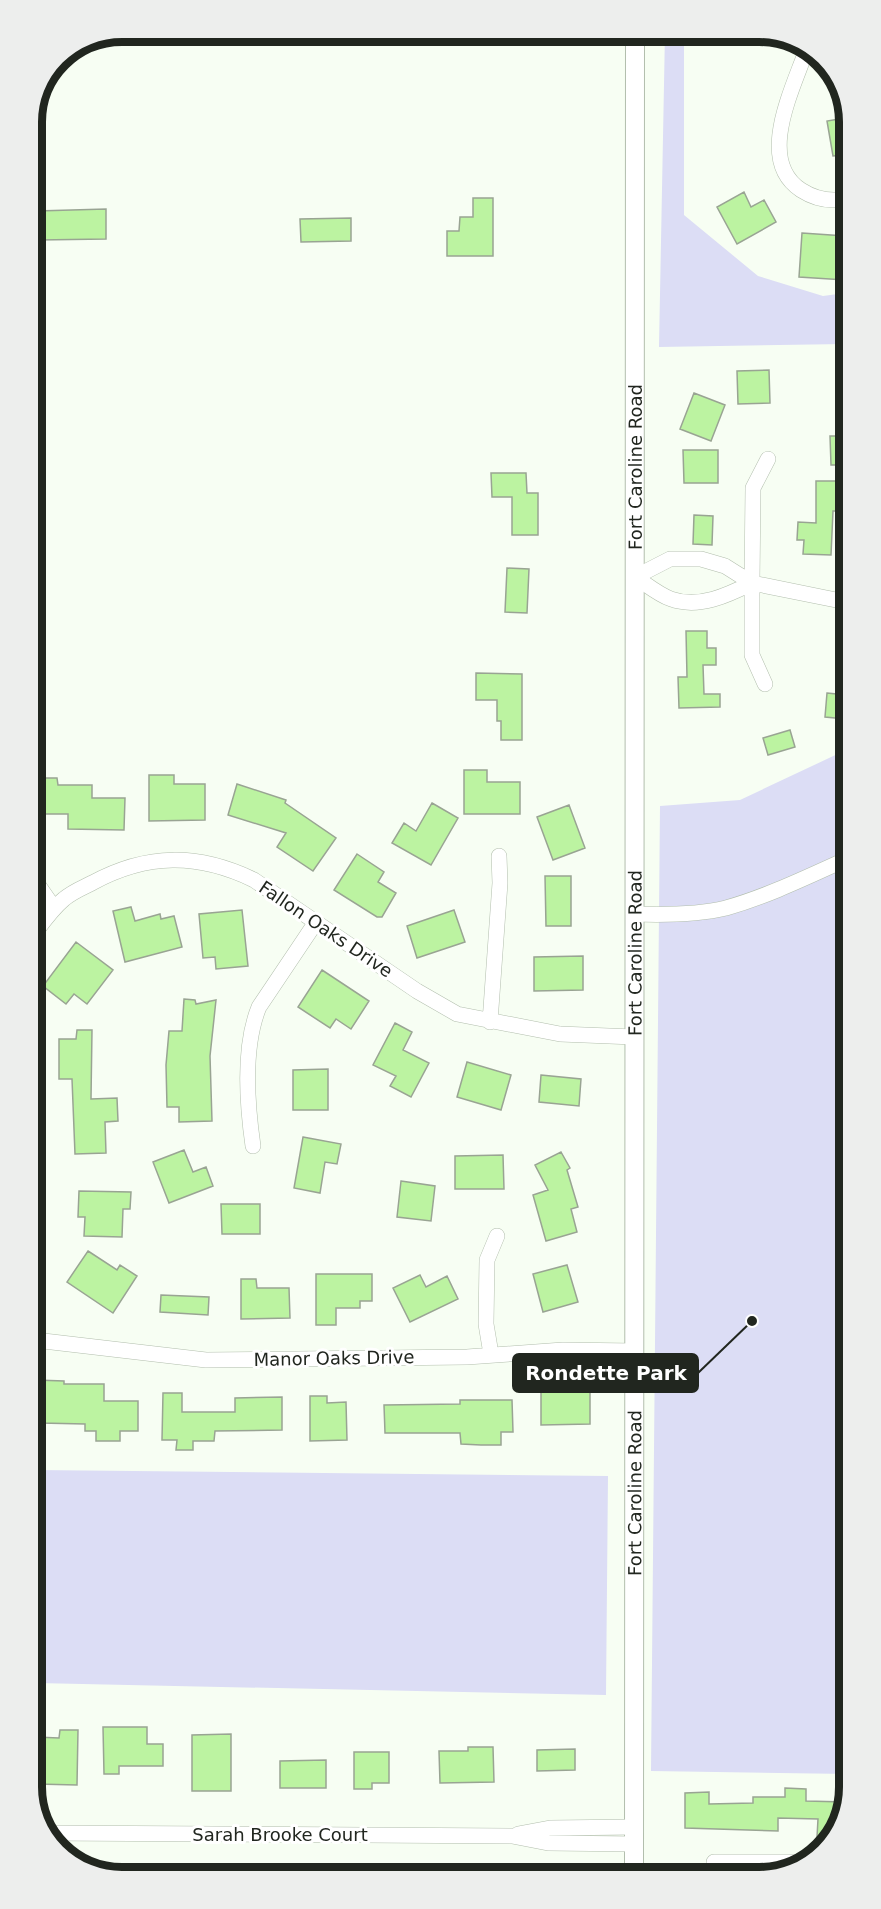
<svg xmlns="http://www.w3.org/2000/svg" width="881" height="1909" viewBox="0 0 881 1909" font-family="'DejaVu Sans',sans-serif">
<rect width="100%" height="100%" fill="#f7fef3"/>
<path fill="#dcddf5" d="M665,32H684V215L758,276L823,296L845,293V344L659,347Z
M846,750L849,1774L651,1771L660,806L740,800Z
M35,1470L608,1476L606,1695L36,1683Z"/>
<path fill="#bcf3a1" stroke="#99a493" stroke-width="1.5" d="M845,118V155L833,156L827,121Z
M744,192L751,207L764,200L776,222L737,244L717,207Z
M473,198H493V256H447V231H459L460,217H473Z
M106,209V239L38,240L37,211Z
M351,218V241L301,242L300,219Z
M802,233L845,236V280L799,277Z
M769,370L770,403L738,404L737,371Z
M694,393L725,405L711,441L680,429Z
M830,436H846V465H831Z
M683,450H718V483H684Z
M491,473H526L527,493H538V535H512V497H492Z
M816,481H840V511H833L831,555L803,554L804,540H797L798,522L816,523Z
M694,515L713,516L712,545L693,544Z
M507,568L529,569L527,613L505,612Z
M686,631H707V648H716V665H703L704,694H720V707L679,708L678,677H687Z
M476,673L522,674V740H501V721H497V700H476Z
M827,693L846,695L845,719L825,717Z
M790,730L795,747L768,755L763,738Z
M464,770H487V782H520V814H464Z
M149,775H174V784H205V820L149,821Z
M34,778H57L58,785H92V798H125L124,830L68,829V814H34Z
M237,784L286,800L285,803L336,838L313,871L277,847L286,833L228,815Z
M432,803L458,818L431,865L392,843L404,823L416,831Z
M569,805L585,848L553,860L537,817Z
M357,854L384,872L378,882L396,893L382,917H377L334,890Z
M545,876H571V926H546Z
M131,907L135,921L160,914L161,919L174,916L182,947L125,962L113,911Z
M242,910L248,966L216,969L215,957L203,958L199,914Z
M454,910L465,942L417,958L407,926Z
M76,942L113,970L87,1004L74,994L66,1004L43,986Z
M583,956V990L534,991V957Z
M322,970L369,1001L351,1029L336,1019L330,1028L298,1007Z
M184,999L195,1000L196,1004L216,1000L210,1056L212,1121L179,1122V1107H167L166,1065L169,1031H182Z
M395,1023L412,1032L403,1050L429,1063L411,1097L390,1086L396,1076L373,1065Z
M77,1030H92L91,1099L117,1098L118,1121L105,1122L106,1153L75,1154L72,1079H59V1039H76Z
M467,1062L511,1075L501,1110L457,1097Z
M328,1069V1110H293V1070Z
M541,1075L581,1079L579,1106L539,1102Z
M303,1137L341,1144L337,1164L325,1162L320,1193L294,1188Z
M184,1150L193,1172L206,1167L213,1186L169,1203L153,1162Z
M561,1152L570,1168L567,1170L578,1207L571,1209L577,1232L546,1241L533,1195L548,1190L535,1165Z
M503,1155L504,1189H455V1156Z
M401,1181L435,1186L431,1221L397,1217Z
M79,1191L131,1192L130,1209H123L122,1237L84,1236L85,1217H78Z
M221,1204H260V1234H222Z
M88,1251L117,1270L120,1265L137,1276L113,1313L67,1282Z
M567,1265L578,1302L543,1312L533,1274Z
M316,1274H372V1301H360V1308H336V1325H316Z
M420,1275L426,1287L447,1276L458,1299L410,1322L393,1288Z
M241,1279H256L257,1288H289L290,1318L241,1319Z
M161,1295L209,1297L208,1315L160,1312Z
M35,1380L64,1381V1384H104V1401H138V1431H120V1441H96V1431H85V1424L40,1423L41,1411H35Z
M541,1392H590V1424L541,1425Z
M163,1393H182V1412H235V1398L282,1397V1430L215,1431L214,1441H193V1450H176L177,1440H162Z
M310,1396H327V1403L346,1402L347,1440L310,1441Z
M460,1400H512L513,1432H501V1445H481L461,1444L460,1433H385L384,1405L460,1404Z
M103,1727H147V1744H163V1766H119V1774H104Z
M60,1730H78L77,1785L36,1784V1737L59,1738Z
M231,1734V1791H192V1735Z
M468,1747H493L494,1782L440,1783L439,1751H468Z
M575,1749V1770L537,1771V1750Z
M354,1752H389V1783H372V1789H354Z
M326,1760V1788H280V1761Z
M785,1788L806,1789V1801L845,1802L833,1838L817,1837L818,1819L778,1818V1831L685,1828V1793L709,1792V1804L753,1803V1797H785Z"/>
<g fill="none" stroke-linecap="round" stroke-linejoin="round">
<g stroke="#b2bead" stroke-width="16">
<path id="minor" d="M807,48C794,87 755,160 801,190C815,199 829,202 845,199
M635,577L670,559H701L725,566L752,583L846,602
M635,577C646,584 659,595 671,599C699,609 728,595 752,583
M765,684L752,655V583L753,488L768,459
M34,879L54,908
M634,914C663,915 697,915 726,908C768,896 807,877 847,859
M34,934C43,922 52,909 64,899C72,892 82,888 92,883C147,853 198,853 254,880L417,991L457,1014L560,1034L634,1037
M490,1022L500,883L499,856
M34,1128L37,1155L36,1340
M253,1146C247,1104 243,1046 259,1007L316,922
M35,1340L206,1360L467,1357L563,1350L634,1351
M491,1354L486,1324L487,1260L497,1236
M48,1833L512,1836L548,1843L634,1844
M518,1834L550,1828L634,1827
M714,1862H798"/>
</g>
<g stroke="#b2bead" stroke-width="20">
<g id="tertiary">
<path id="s1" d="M634,1874L635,32"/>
</g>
</g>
<use href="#minor" stroke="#fff" stroke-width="15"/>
<use href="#tertiary" stroke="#fff" stroke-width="18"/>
</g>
<g text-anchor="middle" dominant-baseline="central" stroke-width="6" stroke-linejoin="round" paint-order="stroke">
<g font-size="18" fill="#21261f" stroke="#fff">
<text stroke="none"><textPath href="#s1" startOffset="1407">Fort Caroline Road</textPath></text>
<text transform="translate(326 929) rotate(34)">Fallon Oaks Drive</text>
<text stroke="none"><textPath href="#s1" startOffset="921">Fort Caroline Road</textPath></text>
<text transform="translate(334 1358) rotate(-1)">Manor Oaks Drive</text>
<text stroke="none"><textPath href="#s1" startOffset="381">Fort Caroline Road</textPath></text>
<text x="280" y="1834">Sarah Brooke Court</text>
</g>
</g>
<path d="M0 0H881V1909H0ZM122 42H759A80 80 0 0 1 839 122V1787A80 80 0 0 1 759 1867H122A80 80 0 0 1 42 1787V122A80 80 0 0 1 122 42Z" fill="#edeeed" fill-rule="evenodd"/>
<path fill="none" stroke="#21261f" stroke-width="8" d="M122 42H759A80 80 0 0 1 839 122V1787A80 80 0 0 1 759 1867H122A80 80 0 0 1 42 1787V122A80 80 0 0 1 122 42Z"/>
<path fill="none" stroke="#21261f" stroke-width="2" d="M752 1321L698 1373"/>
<circle fill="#21261f" stroke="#fff" stroke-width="2" cx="752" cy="1321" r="6"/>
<rect fill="#21261f" stroke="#21261f" stroke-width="2" x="513" y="1354" width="185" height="38" rx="6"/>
<g font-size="20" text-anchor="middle" font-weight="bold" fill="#fff">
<text x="606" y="1380">Rondette Park</text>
</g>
</svg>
